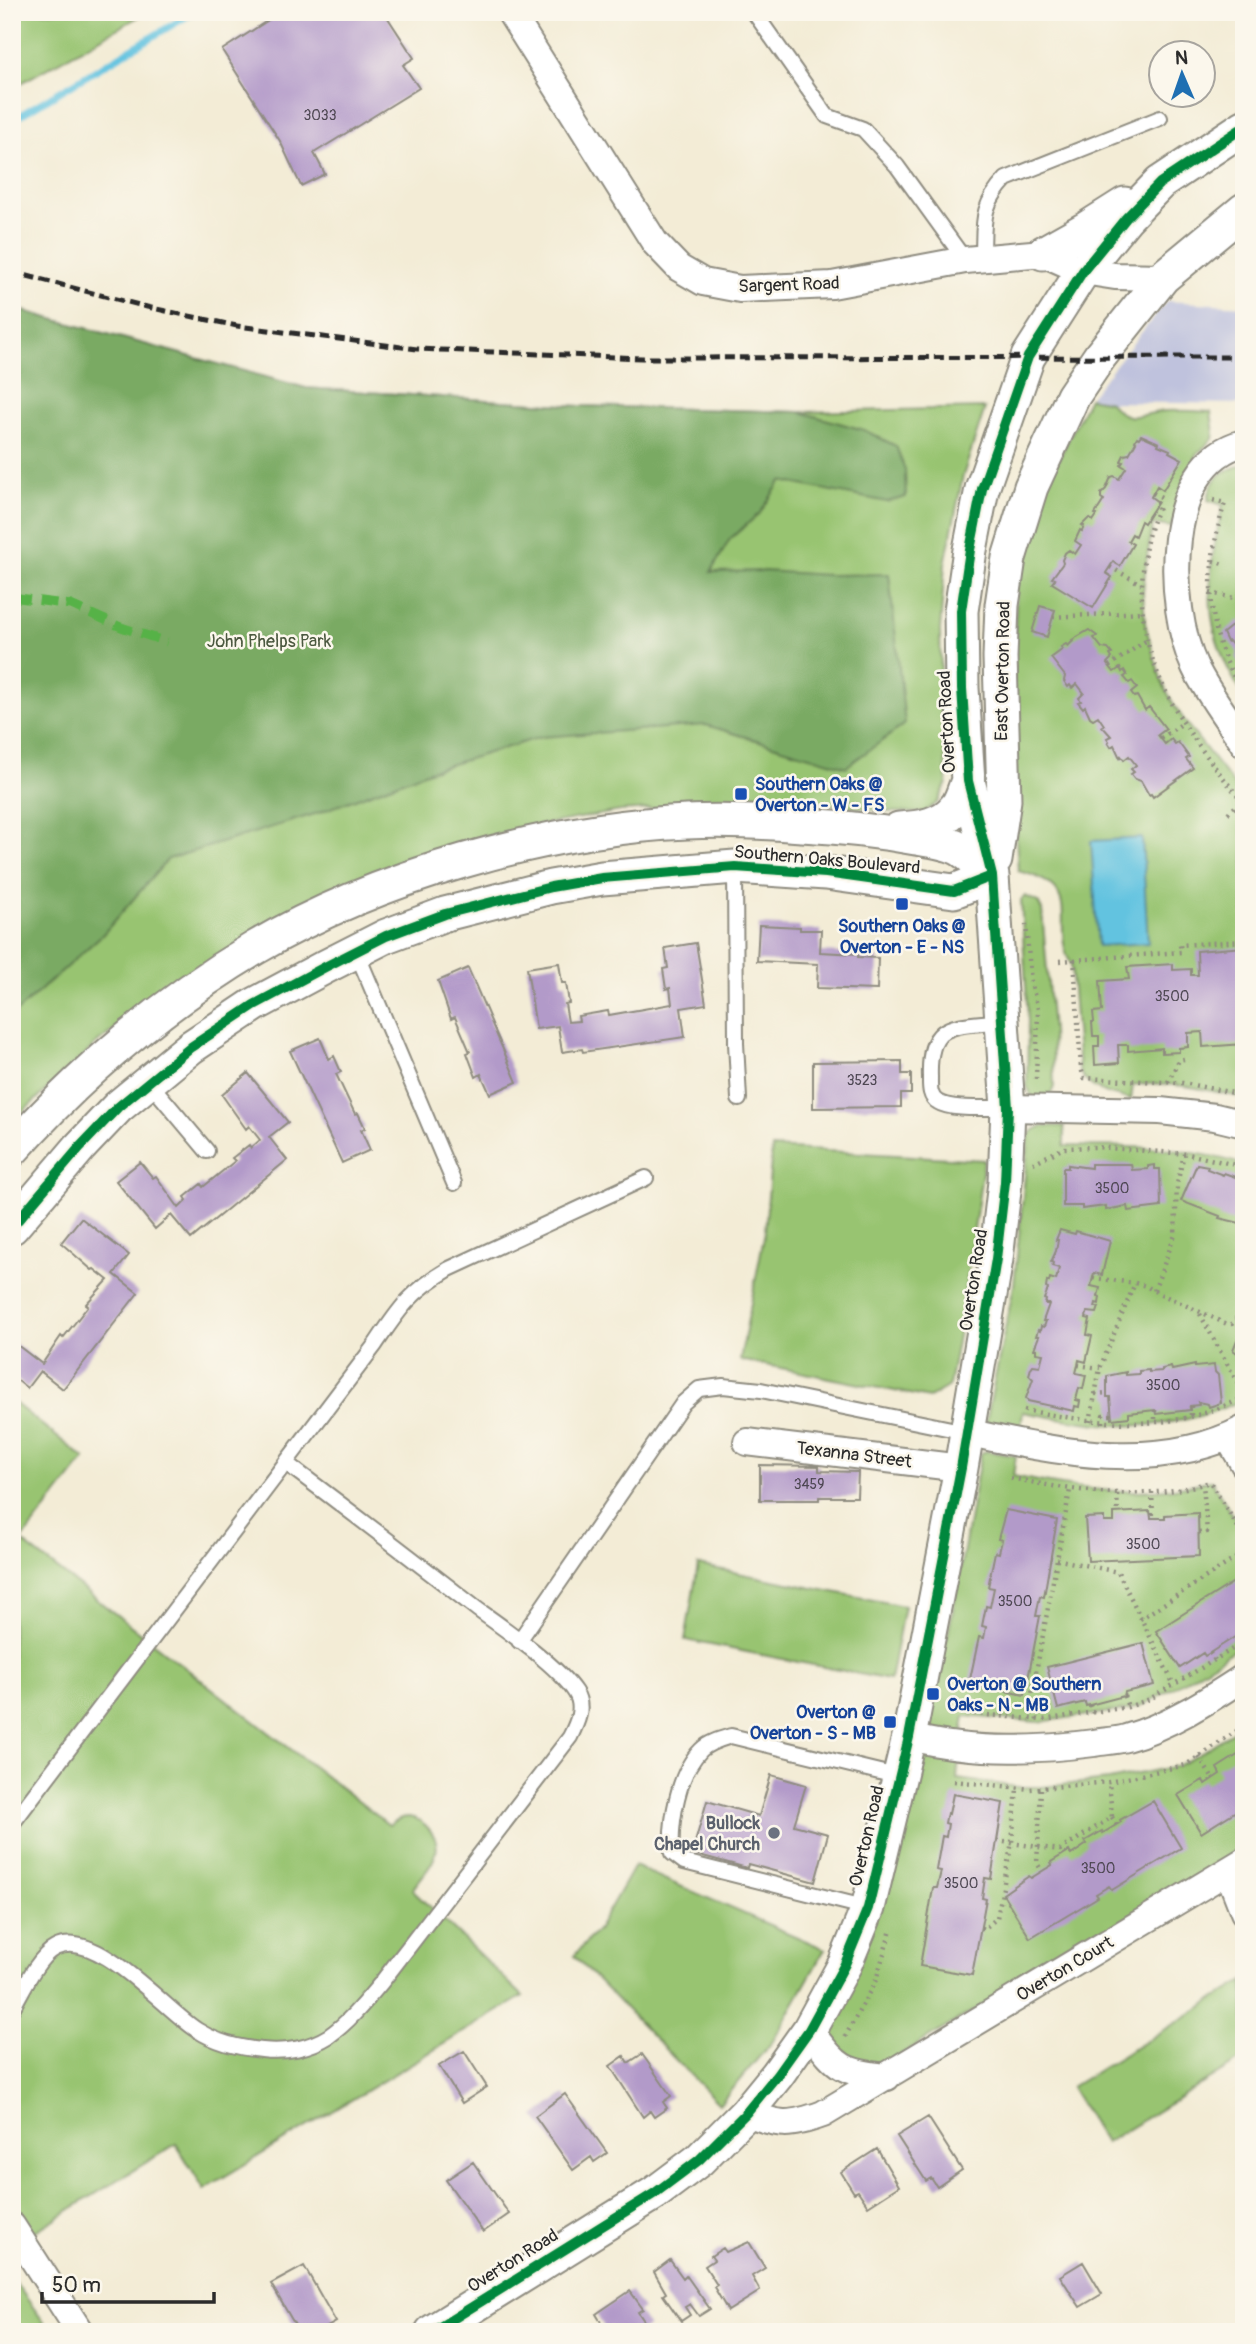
<svg xmlns="http://www.w3.org/2000/svg" width="1256" height="2344" viewBox="0 0 1256 2344" font-family="Pangolin,sans-serif">
<rect width="100%" height="100%" fill="#fbf7ec"/>
<filter id="ink" filterUnits="userSpaceOnUse"><feTurbulence type="fractalNoise" baseFrequency=".0143" numOctaves="2"/><feDisplacementMap in="SourceGraphic" scale="14" xChannelSelector="R" yChannelSelector="G"/><feConvolveMatrix kernelMatrix="1 2 1 2 8 2 1 2 1" color-interpolation-filters="sRGB"/></filter>
<filter id="wash" filterUnits="userSpaceOnUse"><feTurbulence type="fractalNoise" baseFrequency=".00686" numOctaves="4" result="noise"/><feDisplacementMap in="SourceGraphic" scale="28" xChannelSelector="R" yChannelSelector="G"/><feGaussianBlur stdDeviation="1.57" result="paint"/><feColorMatrix in="noise" values="0 0 0 0 0 0 0 0 0 0 0 0 0 0 0 0 0 1.4 0 .05"/><feComposite in="paint" operator="in"/></filter>
<g filter="url(#wash)">
<rect width="100%" height="100%" fill="#f3ecd6"/>
<path fill="#bfc2dd" d="M1167,301L1244,306V404L1110,402L1089,398Z"/>
<path fill="#98c471" stroke="#62784e" stroke-width="2" d="M12,12H147L12,88Z
M12,308L306,388L580,406L800,412L985,408L963,476L945,564L940,630L942,714L947,783L938,802L923,813L891,812L816,802L728,804L621,811L540,825L458,844L362,879L178,979L96,1044L12,1122Z
M1089,398L1110,402C1126,426 1143,413 1166,411C1181,410 1196,411 1211,412L1214,433L1213,439L1198,453L1188,471L1171,527L1153,524L1146,563L1143,593L1145,623L1153,653L1162,682L1174,705L1189,727L1244,798V1098C1208,1090 1169,1080 1133,1085L1131,1100C1112,1094 1087,1091 1079,1070L1071,964C1048,923 1089,888 1018,871L1011,745L1018,541Z
M1244,464V696C1200,632 1206,577 1223,505L1208,500C1212,474 1221,472 1244,464Z
M1025,896L1038,902L1042,910L1052,1031L1054,1087L1049,1097H1032L1027,1086L1028,1021L1021,900Z
M1042,1126H1064V1146C1123,1146 1187,1146 1244,1165V1399C1165,1437 1104,1427 1023,1412L1020,1432L991,1427L986,1422L1014,1285L1029,1136L1034,1130Z
M772,1148L984,1160L961,1319L949,1386L929,1398L740,1360L765,1231Z
M12,1401L85,1459L21,1541L389,1825C394,1821 402,1817 409,1817C424,1819 440,1837 436,1852C433,1866 420,1878 412,1890L523,1996L204,2189L176,2144L16,2243L12,2241Z
M986,1451L1016,1456L1013,1476C1081,1490 1143,1500 1211,1480L1244,1533V1644L1175,1687L1143,1705L1126,1710L1038,1722L965,1716L962,1736L928,1730L954,1605L981,1453Z
M698,1565L904,1606L890,1680L685,1640Z
M1244,1724V1846L1076,1950L888,2062C859,2066 851,2057 830,2040L829,2026L920,1755L930,1752L959,1758L957,1779L1018,1787H1042L1109,1780L1177,1766L1198,1755Z
M634,1866L825,1949L773,2041L719,2104L574,1956L598,1929Z
M1244,1981V2058L1105,2143L1071,2087Z
M12,2278L51,2332H12Z"/>
<path fill="#7aaa63" stroke="#526a47" stroke-width="2" d="M12,308L306,388L580,406L800,412L864,430L896,446L905,470L906,497L887,502L781,481L760,513L730,539L711,572L764,571L828,575L889,574L905,724L846,767L706,725L541,737L429,771L318,813L168,859L104,933L12,1016Z"/>
<path fill="#62c3e0" stroke="#467786" stroke-width="2" d="M1142,838L1148,943L1098,946L1091,841Z"/>
<g fill="none" stroke-linecap="round" stroke-linejoin="round">
<path stroke="#62c3e0" stroke-width="7" d="M12,120L194,12"/>
</g>
<g id="blocks">
<path fill="#b29ac9" d="M281,12H384L414,58L403,65L419,88L314,153L325,174L301,186L280,141L222,50Z
M1141,435L1159,443L1158,445L1170,450L1169,452L1182,459L1163,490L1157,486L1153,493L1151,497L1158,502L1144,523L1141,521L1135,536L1132,534L1128,541L1133,544L1120,566L1113,562L1106,573L1112,577L1093,608L1052,583L1055,579L1052,578L1063,563L1062,560L1065,553L1069,550L1075,554L1081,545L1075,541L1080,530L1082,531L1084,526L1082,525L1089,518L1093,521L1097,515L1095,514L1104,500L1101,498V494L1106,489L1111,477L1114,476L1119,479L1126,468L1121,465L1123,462L1121,461L1124,455L1129,454L1136,442L1135,441L1137,437L1139,438Z
M1040,606L1055,610L1047,637L1032,632Z
M1239,620L1240,622L1244,620V664L1241,660L1239,662L1236,656L1238,655L1237,651L1229,641L1227,642L1223,633Z
M1089,630L1097,636L1094,638L1102,648L1108,649L1112,654L1110,655L1112,658L1107,663L1114,672L1120,668L1122,672L1124,670L1127,675L1124,677L1129,683L1132,681L1137,688L1131,693L1134,697L1137,696L1145,710L1149,707L1166,729L1158,735L1165,744L1171,739L1175,744L1178,742L1189,757L1186,759L1193,768L1153,797L1151,794L1149,795L1141,781L1135,779L1131,774L1134,772L1131,769L1136,765L1129,756L1124,760L1121,756L1120,758L1114,745L1111,747L1108,742L1109,741L1107,738L1111,736L1102,726L1104,725L1098,716L1093,719L1090,717L1085,706L1083,708L1078,702L1081,701L1079,698L1084,693L1077,684L1072,688L1070,685L1068,687L1064,681L1065,676L1051,658L1063,649L1061,647L1066,644L1068,646L1073,641L1072,640Z
M759,925L800,927V930H821L820,952L858,954V957L878,958L877,990L817,988L818,964L757,961Z
M696,943L706,1004L681,1008L685,1037L583,1052L582,1049L562,1052L558,1026L536,1029L527,968L559,963L562,983H566L569,1003L565,1004L568,1022L579,1021L578,1016L608,1011L609,1015L672,1004L670,988L666,989L663,969L668,968L665,948Z
M1244,947V1044L1203,1047L1202,1032L1188,1033V1047L1179,1048V1052L1162,1053V1048L1128,1051V1045H1118L1119,1063L1095,1065L1094,1046H1099V1036H1093L1092,1022H1094L1093,1012L1102,1011L1100,981L1129,979L1127,967L1173,964V970L1191,969V975H1198L1197,951Z
M468,968L517,1082L490,1094L481,1074L476,1077L467,1053L470,1052L455,1017L451,1019L438,981Z
M320,1038L329,1059L334,1056L341,1072L336,1074L355,1114L358,1113L365,1128L361,1130L370,1150L342,1163L290,1051Z
M902,1061V1074H911V1094H901V1107L813,1108V1062Z
M248,1073L288,1122L269,1137L287,1160L191,1239L171,1215L155,1229L116,1181L140,1162L153,1178L156,1176L179,1208L187,1200L185,1197L201,1184L203,1187L235,1161L232,1158L249,1145L251,1148L260,1140L249,1126L246,1129L222,1095Z
M1091,1164H1131L1132,1170L1148,1169V1166L1155,1165V1169H1160L1161,1207L1128,1211L1127,1206L1106,1210V1206L1082,1209V1206H1063V1168H1068V1165L1091,1168Z
M1197,1164L1208,1166L1207,1169L1223,1175L1224,1173L1244,1180V1224L1219,1218L1220,1216L1181,1201Z
M81,1218L129,1255L114,1274L138,1293L63,1389L40,1371L27,1388L12,1376V1341L42,1364L61,1336L63,1338L88,1306L86,1304L108,1280L94,1269L92,1270L61,1243Z
M1060,1230L1075,1234L1076,1231L1110,1241L1102,1275L1094,1273L1091,1286L1100,1288L1098,1296L1100,1297L1099,1304L1096,1303L1095,1307H1099L1097,1313L1087,1312L1086,1318L1090,1319L1087,1335L1092,1336L1086,1362L1079,1360L1078,1365L1076,1373L1086,1375L1083,1389L1079,1388L1076,1400L1080,1401L1079,1407L1075,1406L1074,1411L1028,1401L1026,1398L1033,1379L1029,1375L1031,1368L1033,1365L1040,1366L1043,1354L1036,1353V1349H1034L1039,1336H1036L1038,1330L1040,1331L1041,1326L1044,1327L1046,1321H1043L1049,1304H1045L1046,1300L1044,1299L1048,1289L1046,1288L1047,1281L1049,1282L1050,1278L1056,1280L1059,1268L1052,1266L1053,1263L1051,1262L1056,1251L1058,1240H1056Z
M1244,1335V1358L1233,1350L1237,1340L1240,1341Z
M1195,1365V1367L1214,1365L1215,1372L1218,1375L1221,1403L1209,1407L1208,1404L1198,1402L1199,1405L1190,1406V1410L1156,1414L1155,1410L1129,1413V1417L1112,1419L1110,1397H1107V1376L1126,1372V1375L1139,1374V1371L1149,1370V1372L1162,1371V1369L1171,1367L1172,1370Z
M760,1465L819,1466V1471L858,1472L857,1497H819V1500H760Z
M1006,1510L1057,1520L1044,1597L1040,1596L1036,1616H1040L1025,1695L969,1684L979,1637L984,1638L986,1627L982,1626L986,1606L990,1607L994,1588L988,1587L995,1552L999,1553L1002,1540L998,1539Z
M1150,1511L1151,1518H1165V1515L1198,1513L1199,1556L1088,1561L1085,1518L1104,1517V1522H1114V1513Z
M1240,1578L1244,1583V1625L1238,1628L1241,1633L1205,1656L1203,1653L1180,1668L1156,1631Z
M1143,1643L1154,1685L1125,1692L1124,1696L1086,1706L1085,1702L1058,1709L1047,1667Z
M1244,1751V1806L1201,1833L1178,1795L1203,1780L1205,1784L1220,1774L1217,1768Z
M771,1775L806,1785L794,1825L828,1834L815,1882L748,1864L747,1868L692,1853L707,1801L759,1816Z
M953,1794L1003,1803L991,1879L985,1878L982,1898L986,1899L972,1975L920,1966L933,1888H937L941,1871L936,1870L942,1836L946,1837L948,1824L945,1823L947,1813L949,1814Z
M1153,1801L1181,1848L1112,1890L1109,1886L1096,1894L1098,1897L1030,1938L1003,1894L1029,1876L1031,1878L1052,1865L1051,1862L1069,1851L1071,1855L1087,1844L1085,1841L1102,1831L1103,1833L1121,1822L1120,1820Z
M464,2051L487,2087L462,2103L439,2066Z
M642,2054L671,2096L663,2102L667,2108L654,2117L650,2111L643,2117L610,2066L624,2056L628,2063Z
M565,2094L607,2153L594,2162L591,2157L573,2170L535,2116Z
M928,2117L962,2170L937,2187L931,2178L926,2181L897,2136Z
M877,2149L899,2186L868,2206L858,2191L854,2193L841,2172Z
M473,2162L509,2214L483,2232L446,2180Z
M749,2242L765,2268L752,2276L760,2291L728,2311L714,2287L717,2285L705,2266L714,2260L711,2256L723,2248L726,2252Z
M670,2260L683,2278L686,2275L710,2309L699,2316L690,2304L685,2307L690,2315L681,2321L663,2295L666,2293L654,2272Z
M1083,2262L1102,2294L1080,2307L1060,2276Z
M304,2266L336,2322L318,2332H299L271,2284Z
M630,2291L643,2309L638,2312L648,2327L640,2332H607L596,2314Z"/>
</g>
</g>
<g filter="url(#ink)">
<use href="#blocks" fill-opacity="0" stroke="#8f8c80" stroke-width="2"/>
<g fill="none" stroke-linecap="round" stroke-linejoin="round">
<g stroke="#8f8c80" stroke-width="18">
<path id="service" d="M756,15L827,116L863,129L897,166L965,260
M983,257C984,221 980,207 1006,179L1160,118
M735,867L736,1043L739,1099
M356,951L454,1183
M1002,1021C955,1027 928,1019 930,1077C930,1086 929,1097 938,1102C952,1111 991,1107 1008,1108
M149,1082L207,1151
M519,1641L683,1403L699,1389L723,1386L761,1390L966,1432
M12,1824L375,1345C400,1308 410,1292 449,1269L646,1178
M868,1908L684,1862L672,1853C670,1821 678,1773 701,1750C709,1742 721,1739 731,1736L900,1777
M12,2009C22,1992 37,1957 55,1948C96,1927 164,2009 197,2030C217,2043 239,2048 262,2050C285,2053 310,2048 329,2036C350,2021 365,2002 381,1983L570,1737C577,1723 585,1707 575,1692C557,1665 505,1629 477,1609C414,1560 350,1511 286,1463"/>
</g>
<g stroke="#8f8c80" stroke-width="30">
<path id="minor" d="M510,12L655,243L679,268L703,282L740,289L832,285L965,260L1043,253L1083,271L1115,276L1163,277
M1244,443C1161,462 1167,608 1195,667C1208,694 1228,719 1244,744
M1008,1108L1160,1111L1215,1117L1244,1124
M966,1432C1056,1452 1159,1474 1244,1429
M1228,1437L1244,1464
M747,1442L961,1468
M909,1737C968,1752 1033,1751 1094,1743C1104,1741 1116,1741 1126,1738C1167,1727 1209,1700 1244,1677
M1228,1871L1244,1912
M809,2030C838,2067 839,2072 887,2077
M746,2113C781,2125 787,2127 823,2114L1244,1861
M12,2226L80,2332"/>
</g>
<g stroke="#8f8c80" stroke-width="37">
<path id="tertiary" d="M1043,253L1084,230L1125,204
M899,829C919,828 943,825 956,807C962,800 964,789 968,781
M995,860L1004,800L1000,657L1002,605L1009,558L1031,487L1073,396L1100,356L1163,277L1244,210
M12,1150C82,1072 165,1002 255,948C376,877 547,828 687,822C726,820 764,822 802,825C841,827 878,831 916,838C929,840 946,842 958,848C970,854 982,867 992,876
M12,1227L80,1147L118,1107L191,1047L254,1005L325,967L386,936L445,914L551,887L602,878L735,867L826,873L954,891L992,876
M432,2332L655,2193L699,2160L746,2113L777,2075L809,2030L845,1964L868,1908L909,1737L961,1468L996,1259L1005,1182L1008,1108L992,876L968,781L962,688L961,611L970,550L982,489L1028,357L1083,271L1126,218L1160,183L1244,127"/>
</g>
<path stroke="#8f8c80" stroke-width="4.5" stroke-dasharray="2 5" stroke-linecap="butt" d="M1153,493L1163,498
M1213,500L1225,503C1204,568 1204,635 1244,693
M1159,508C1148,528 1145,548 1143,570C1133,665 1186,732 1242,801
M1213,561L1223,564
M1110,567L1141,584
M1210,593L1244,600
M1053,617L1142,612
M1109,666L1147,640
M1235,680L1244,673
M1161,738L1183,723
M1228,813L1242,801L1244,804
M1026,924L1031,982L1038,1009L1036,1079
M1074,959L1081,1068L1084,1078L1183,1083L1244,1095
M1060,961L1181,952L1180,945L1244,941
M1168,1082L1179,1060L1184,1059
M1033,1163L1064,1148L1095,1147L1188,1154L1244,1167
M1093,1278L1135,1283
M1154,1291L1227,1324H1232L1244,1308
M1200,1314L1244,1395
M1078,1365L1100,1368
M1095,1394L1107,1393
M1191,1406V1417
M1024,1410C1103,1424 1169,1435 1244,1397
M1155,1410V1422
M1090,1422L1100,1368L1135,1283L1146,1286L1154,1291L1175,1235L1177,1184L1184,1154
M1103,1423V1415H1112
M1011,1478C1078,1492 1143,1502 1210,1482L1244,1537
M1152,1492L1153,1518
M1117,1494L1118,1513
M1199,1533L1207,1532L1203,1484
M1050,1558L1118,1572L1174,1685
M1140,1619L1244,1553
M1240,1634L1244,1640
M1210,1653L1215,1660
M1124,1696L1128,1707
M1090,1705L1093,1713
M967,1713L1042,1720L1128,1707L1150,1699L1244,1642
M1037,1720L1031,1699L1070,1490
M1239,1730L1244,1737
M1199,1757L1213,1779
M954,1781L1030,1789L1109,1782L1186,1765L1244,1726
M1041,1789L1037,1863L1042,1871
M1112,1817L1117,1825
M997,1841L1060,1850L1112,1817L1109,1782
M981,1928L984,1929L997,1918L1012,1842L1017,1789
M845,2037L876,1980L891,1930"/>
<use href="#service" stroke="#fff" stroke-width="14"/>
<use href="#minor" stroke="#fff" stroke-width="26"/>
<use href="#tertiary" stroke="#fff" stroke-width="33"/>
<path stroke="#2b2b2b" stroke-width="5" stroke-dasharray="10 5" stroke-linecap="butt" d="M12,272L147,307L237,326L417,349L642,358L1244,357"/>
<path stroke="#56b246" stroke-width="9" stroke-dasharray="18 9" stroke-linecap="butt" d="M12,597L71,605L121,627L167,642"/>
<g stroke="#fbf7ec" stroke-width="15">
<path id="cycleway" d="M12,1227L80,1147L118,1107L191,1047L254,1005L325,967L386,936L445,914L551,887L602,878L735,867L826,873L954,891L992,876
M432,2332L655,2193L699,2160L746,2113L777,2075L809,2030L845,1964L868,1908L909,1737L961,1468L996,1259L1005,1182L1008,1108L992,876L968,781L962,688L961,611L970,550L982,489L1028,357L1083,271L1126,218L1160,183L1244,127"/>
</g>
<use href="#cycleway" stroke="#00873e" stroke-width="10"/>
</g>
</g>
<g fill="#1a4fb4" stroke="#fbf7ec" stroke-width="2.5">
<rect x="734" y="787" width="14" height="14" rx="3.5"/>
<rect x="895" y="897" width="14" height="14" rx="3.5"/>
<rect x="926" y="1687" width="14" height="14" rx="3.5"/>
<rect x="883" y="1715" width="14" height="14" rx="3.5"/>
</g>
<circle fill="#6b7280" stroke="#fbf7ec" stroke-width="2.5" cx="774" cy="1833" r="7"/>
<g text-anchor="middle" dominant-baseline="central" stroke-width="5" stroke-linejoin="round" paint-order="stroke">
<g font-size="14" fill="#4d4752">
<text x="320" y="115">3033</text>
<text x="1172" y="996">3500</text>
<text x="862" y="1080">3523</text>
<text x="1112" y="1188">3500</text>
<text x="1163" y="1385">3500</text>
<text x="809" y="1484">3459</text>
<text x="1143" y="1544">3500</text>
<text x="1015" y="1601">3500</text>
<text x="1098" y="1868">3500</text>
<text x="961" y="1883">3500</text>
</g>
<g font-size="18" fill="#2b2b2b" stroke="#fbf7ec">
<text transform="translate(789 285) rotate(-2)">Sargent Road</text>
<text transform="translate(1003 671) rotate(-89)">East Overton Road</text>
<text transform="translate(947 722) rotate(-93)">Overton Road</text>
<text transform="translate(827 860) rotate(5)">Southern Oaks Boulevard</text>
<text transform="translate(974 1280) rotate(-81)">Overton Road</text>
<text transform="translate(854 1455) rotate(7)">Texanna Street</text>
<text transform="translate(867 1836) rotate(-77)">Overton Road</text>
<text transform="translate(1065 1969) rotate(-31)">Overton Court</text>
<text transform="translate(513 2261) rotate(-32)">Overton Road</text>
</g>
<g font-size="18" fill="#4c5940" stroke="#fbf7ec">
<text x="269" y="641">John Phelps Park</text>
</g>
<g font-size="18" font-weight="bold" fill="#164399" stroke="#fbf7ec" text-anchor="start">
<text x="755" y="784">Southern Oaks @<tspan x="755" dy="21">Overton - W - FS</tspan></text>
<text x="902" y="926" text-anchor="middle">Southern Oaks @<tspan x="902" dy="21">Overton - E - NS</tspan></text>
<text x="947" y="1684">Overton @ Southern<tspan x="947" dy="21">Oaks - N - MB</tspan></text>
<text x="876" y="1712" text-anchor="end">Overton @<tspan x="876" dy="21">Overton - S - MB</tspan></text>
</g>
<g font-size="18" font-weight="bold" fill="#5b616d" stroke="#fbf7ec" text-anchor="end">
<text x="760" y="1823">Bullock<tspan x="760" dy="21">Chapel Church</tspan></text>
</g>
</g>
<rect width="1256" height="2344" fill="none" stroke="#fbf7ec" stroke-width="42"/>
<g transform="translate(1182 74) rotate(358)"><circle r="33" fill="#fbf7ec" stroke="#a8a59f" stroke-width="2"/>
<path d="M0-5L12 26L0 18L-12 26Z" fill="#1f6fb2"/>
<text y="-10" font-size="19" font-weight="bold" text-anchor="middle" fill="#2b2b2b">N</text>
</g>
<path d="M42 2292v10h172v-10" fill="none" stroke="#2b2b2b" stroke-width="3.5"/>
<text x="52" y="2292" font-size="21" fill="#2b2b2b" stroke="#fbf7ec" stroke-width="5" paint-order="stroke">50 m</text>
</svg>
